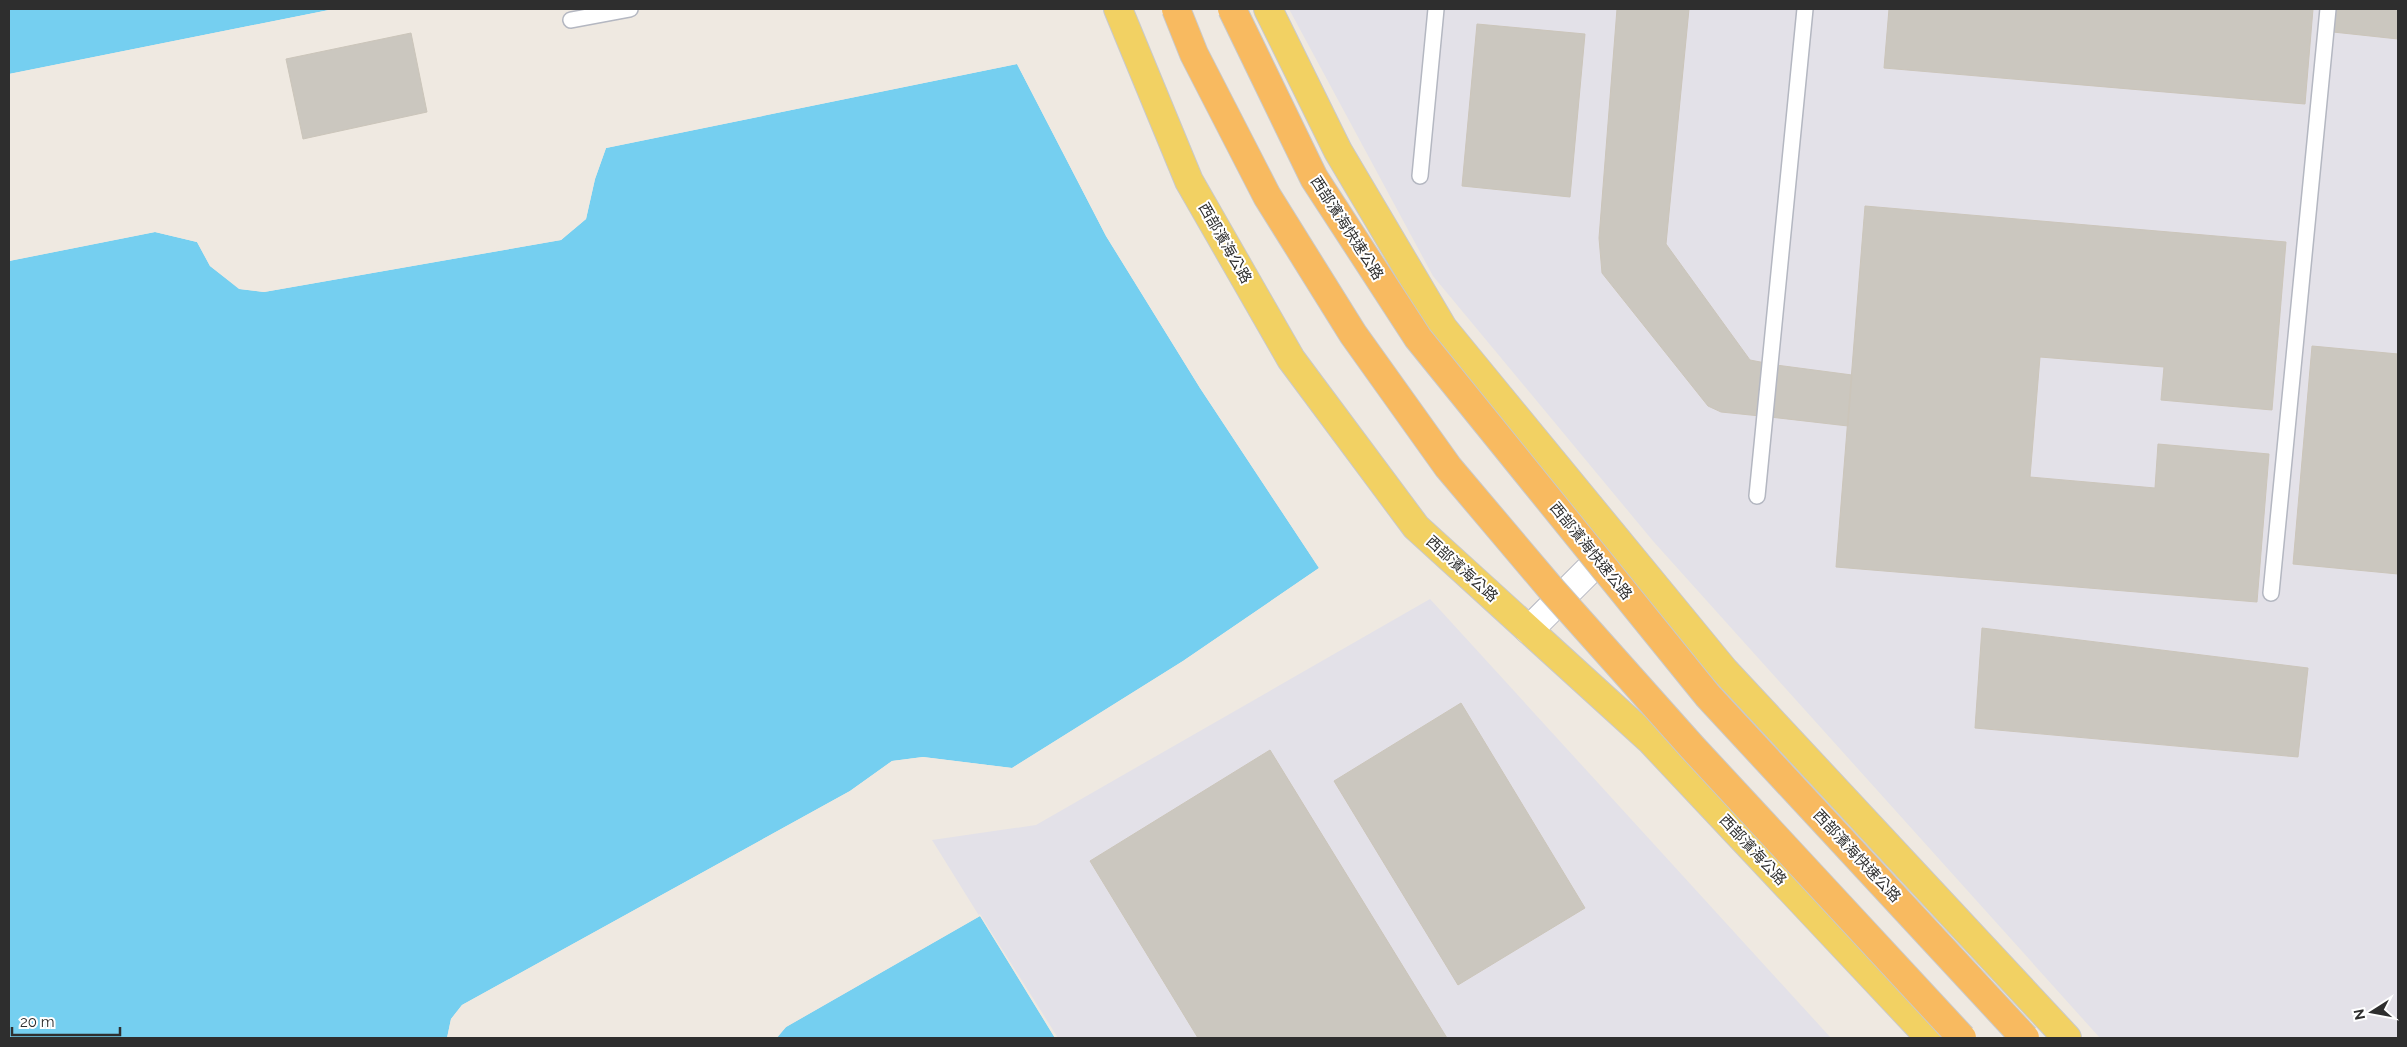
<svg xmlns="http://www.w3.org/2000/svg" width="2407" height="1047" viewBox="0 0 2407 1047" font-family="Raleway,'Noto Sans TC',sans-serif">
<rect width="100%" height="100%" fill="#efe9e1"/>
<path fill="#e3e1e8" d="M1289,9H2398V1038H2100L1653,541L1433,276Z
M1430,599L1831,1038H1055L932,840L1036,825Z"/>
<path fill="#75cff0" d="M9,9H334L9,74Z
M1017,64L1106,236L1200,388L1319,568L1183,661L1012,768L923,757L892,761L850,791L462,1005L451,1019L447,1038H9V261L155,232L197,242L210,266L239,289L264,292L561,240L586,219L595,179L606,148Z
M980,916L1055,1038H777L786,1027Z"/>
<path fill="#efe9e1" d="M334,9H336L334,11L9,76V74Z
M1017,62L1108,235L1202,387L1321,570L1184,663L1013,770L923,759L893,763L852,793L463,1007L453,1021L449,1038H447L451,1019L462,1005L850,791L892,761L923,757L1012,768L1183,661L1319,568L1200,388L1106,236L1017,64L606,148L595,179L586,219L561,240L264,292L240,289L210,266L197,242L155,232L9,261V258L156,230L198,239L212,264L241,287L264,289L560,237L584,218L592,178L605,146Z
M980,914L1058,1038H1055L980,916L786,1027L775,1038L785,1025Z"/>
<path fill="#cbc7bf" stroke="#cbc5ba" d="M1617,9H1689L1666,244L1750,360L1776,365L1770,417L1721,412L1708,406L1602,273L1599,238Z
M1889,9H2313L2305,104L1884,68Z
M2335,9H2398V39L2333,32Z
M1477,24L1585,34L1570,197L1462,186Z
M411,33L427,112L303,139L286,59Z
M1865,206L2286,242L2272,410L2161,400L2164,367L2040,357L2030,477L2155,488L2158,444L2269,454L2257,602L1836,567Z
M2312,346L2398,354V574L2293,564Z
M1776,365L1852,375L1848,426L1770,417Z
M1982,628L2308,668L2298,757L1975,728Z
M1461,703L1585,908L1458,985L1334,781Z
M1270,750L1447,1038H1198L1090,861Z"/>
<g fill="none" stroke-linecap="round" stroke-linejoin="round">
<g stroke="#b4b7c1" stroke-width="18">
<path id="service" d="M571,20L630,9
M1420,176L1436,9
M1757,496L1805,9
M2271,593L2328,9"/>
</g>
<g stroke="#b4b7c1" stroke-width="30">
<path id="minor" d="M1529,630L1615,544"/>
</g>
<g stroke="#c9c9c9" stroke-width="30">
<path id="primary" d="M1118,9L1189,181L1291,359L1416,527L1651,741L1930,1038
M1268,9L1338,151L1443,328L1724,670L2067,1038"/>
</g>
<use href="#service" stroke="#fff" stroke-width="15"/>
<use href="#minor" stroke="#fff" stroke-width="28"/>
<use href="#primary" stroke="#f2d163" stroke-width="28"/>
<g stroke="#c9c9c9" stroke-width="30" stroke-linecap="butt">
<path id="trunk-bridge" d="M1176,9L1194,54L1267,196L1353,334L1448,467L1552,590L1692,747L1962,1038
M1232,9L1314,178L1418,338L1708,696L2025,1038"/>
</g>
<use href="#trunk-bridge" stroke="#f8ba60" stroke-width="28"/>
</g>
<g text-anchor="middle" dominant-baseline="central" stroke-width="4" stroke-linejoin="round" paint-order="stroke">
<g font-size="15" fill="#2e2e2e" stroke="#fff">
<text transform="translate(1347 228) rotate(57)">西部濱海快速公路</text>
<text transform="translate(1225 243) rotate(60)">西部濱海公路</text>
<text transform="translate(1591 551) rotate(51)">西部濱海快速公路</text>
<text transform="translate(1462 569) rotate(42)">西部濱海公路</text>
<text transform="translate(1753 850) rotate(47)">西部濱海公路</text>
<text transform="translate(1857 856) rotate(47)">西部濱海快速公路</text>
</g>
</g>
<rect width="2407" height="1047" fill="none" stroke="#2e2e2e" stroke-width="20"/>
<g transform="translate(2372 1012) rotate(259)" stroke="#ffffff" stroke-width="4" paint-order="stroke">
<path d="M0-4L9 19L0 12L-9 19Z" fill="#2e2e2e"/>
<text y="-8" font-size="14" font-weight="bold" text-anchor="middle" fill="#2e2e2e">N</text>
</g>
<path d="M12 1027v8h108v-8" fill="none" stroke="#2e2e2e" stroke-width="2.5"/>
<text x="20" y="1027" font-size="15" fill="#2e2e2e" stroke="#ffffff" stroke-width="4" paint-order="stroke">20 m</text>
</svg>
